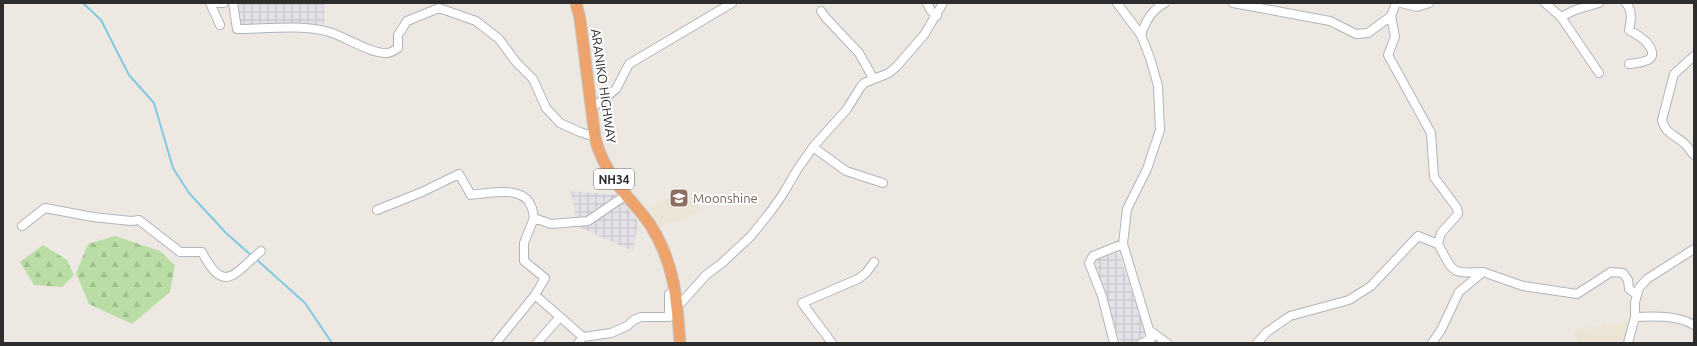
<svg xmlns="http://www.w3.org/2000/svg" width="1697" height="346" viewBox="0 0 1697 346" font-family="Ubuntu,sans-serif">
<defs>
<pattern id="industrial-grid" width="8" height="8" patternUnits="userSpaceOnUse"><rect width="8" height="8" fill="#e3e1e7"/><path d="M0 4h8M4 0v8" fill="none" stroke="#c3c1c6"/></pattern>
<pattern id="forest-firs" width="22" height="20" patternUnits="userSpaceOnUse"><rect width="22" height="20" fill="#b9dda5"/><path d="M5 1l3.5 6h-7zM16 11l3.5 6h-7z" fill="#9fbe8e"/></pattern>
</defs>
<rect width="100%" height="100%" fill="#ede8e2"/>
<path fill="url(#industrial-grid)" d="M239,3H324V24L239,25Z
M571,191L618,195L638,222L633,251L577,226Z
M1114,251L1120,257L1145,332L1142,339L1134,343H1125L1119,339L1095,263L1099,256Z"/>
<path fill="#ece4d4" d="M684,187L700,210L677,224L671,220L660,227L650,209Z
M1630,321L1624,341L1618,343H1579L1573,332L1587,325L1589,330L1606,322L1608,327Z"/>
<path fill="url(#forest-firs)" d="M115,236L160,251L175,265L170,292L132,324L89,304L76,273L88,244Z
M43,245L67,260L74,275L62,287L34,285L20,262Z"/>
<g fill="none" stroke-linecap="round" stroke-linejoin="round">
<path stroke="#81cae3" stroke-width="2" d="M83,3L101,20L129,75L154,103L173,168L189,193L226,233L252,256
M256,259L305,303L332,343"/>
<g stroke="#b2b4bc" stroke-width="10">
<path id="minor" d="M210,3L220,25
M216,3H224
M233,3L237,29C267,29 300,24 329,32C346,37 371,54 387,53C390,53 395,50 398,48V35L407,21L439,8L476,21L499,39L516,62L533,79L546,108L560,123L580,132L595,137
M927,3L931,11L937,16
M1117,3L1141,35L1150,58L1158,86L1160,130L1147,169L1127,209L1123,244L1149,330L1151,339L1142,343
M1233,3L1330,21L1356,34L1368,33L1391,16
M1396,3L1391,16L1395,37L1388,55L1431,133L1434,177L1457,208L1458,214L1441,233L1438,244
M1401,3L1417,7L1429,3
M1545,3L1561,17L1599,73
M1626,3C1633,11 1631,21 1629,30C1633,33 1637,34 1640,37C1648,42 1660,57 1645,61C1640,63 1634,63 1629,64
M821,11L826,18L859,53L873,78
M1561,17L1575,10L1599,3
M1141,35C1145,22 1153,9 1165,3
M1694,56L1674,74L1662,120C1665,134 1676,135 1686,145C1689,148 1691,152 1694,155
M591,109L616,89L629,64L732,3
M813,147L846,171L883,183
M377,210L422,192L459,174L471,195C488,193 523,185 531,206C533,209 533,214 534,218L551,224L588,221L626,195
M22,226L45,208L93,217L131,221L139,220L180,252H202C224,295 234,274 261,251
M535,295L583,337L611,333L627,326L634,320L641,317H669V294L672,292H676
M677,304L682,302L706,275L722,263L751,236L771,211L783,194L797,170L813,147L847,109L860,88L864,83L889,73L897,66L924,35L943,3
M1635,317C1654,316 1677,315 1694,325
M1149,330L1167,343
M496,343L535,295L545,278L524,261V243L534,218
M537,343L560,317
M578,343L583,337
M832,343L802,303L858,279L866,273L874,262
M1114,343L1102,296L1089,263L1093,256L1123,244
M1257,343L1267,332L1290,316L1349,300L1371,286L1418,236L1438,244C1454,272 1449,274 1483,272
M1432,343L1441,330L1459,292L1483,272L1523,286L1577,294L1611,272L1623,273L1628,280L1629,289L1636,294
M1628,343L1635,317V302L1639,288L1647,279L1694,249"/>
</g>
<g stroke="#c8c8c8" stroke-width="13">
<path id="highway" d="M576,3L580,19L595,137C600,160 612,178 626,195C635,206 644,215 651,226C675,265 677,299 680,343"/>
</g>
<use href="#minor" stroke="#fff" stroke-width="8"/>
<use href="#highway" stroke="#eea36c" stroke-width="11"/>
</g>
<defs>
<g id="school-square" transform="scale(1)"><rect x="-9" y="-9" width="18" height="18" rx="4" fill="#8d6e63" stroke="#fff"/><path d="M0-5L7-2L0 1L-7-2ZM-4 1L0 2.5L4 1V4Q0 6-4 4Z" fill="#fff"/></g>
</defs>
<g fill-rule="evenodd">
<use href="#school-square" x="679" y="198"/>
</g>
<g text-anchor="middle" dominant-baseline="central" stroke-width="4" stroke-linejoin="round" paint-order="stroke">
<rect fill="#fff" stroke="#6c6c6c" stroke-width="1" x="594" y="169" width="40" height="20" rx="3"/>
<g font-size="12" font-weight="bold" fill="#2d2d2d">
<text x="614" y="179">NH34</text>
</g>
<g font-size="13" fill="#2d2d2d" stroke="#fff">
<text transform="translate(604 86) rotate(82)">ARANIKO HIGHWAY</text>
</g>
<g font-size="13" fill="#785e54" stroke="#fff" text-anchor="start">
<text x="693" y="198">Moonshine</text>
</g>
</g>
<rect width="1697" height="346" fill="none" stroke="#2d2d2d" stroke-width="8"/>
</svg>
